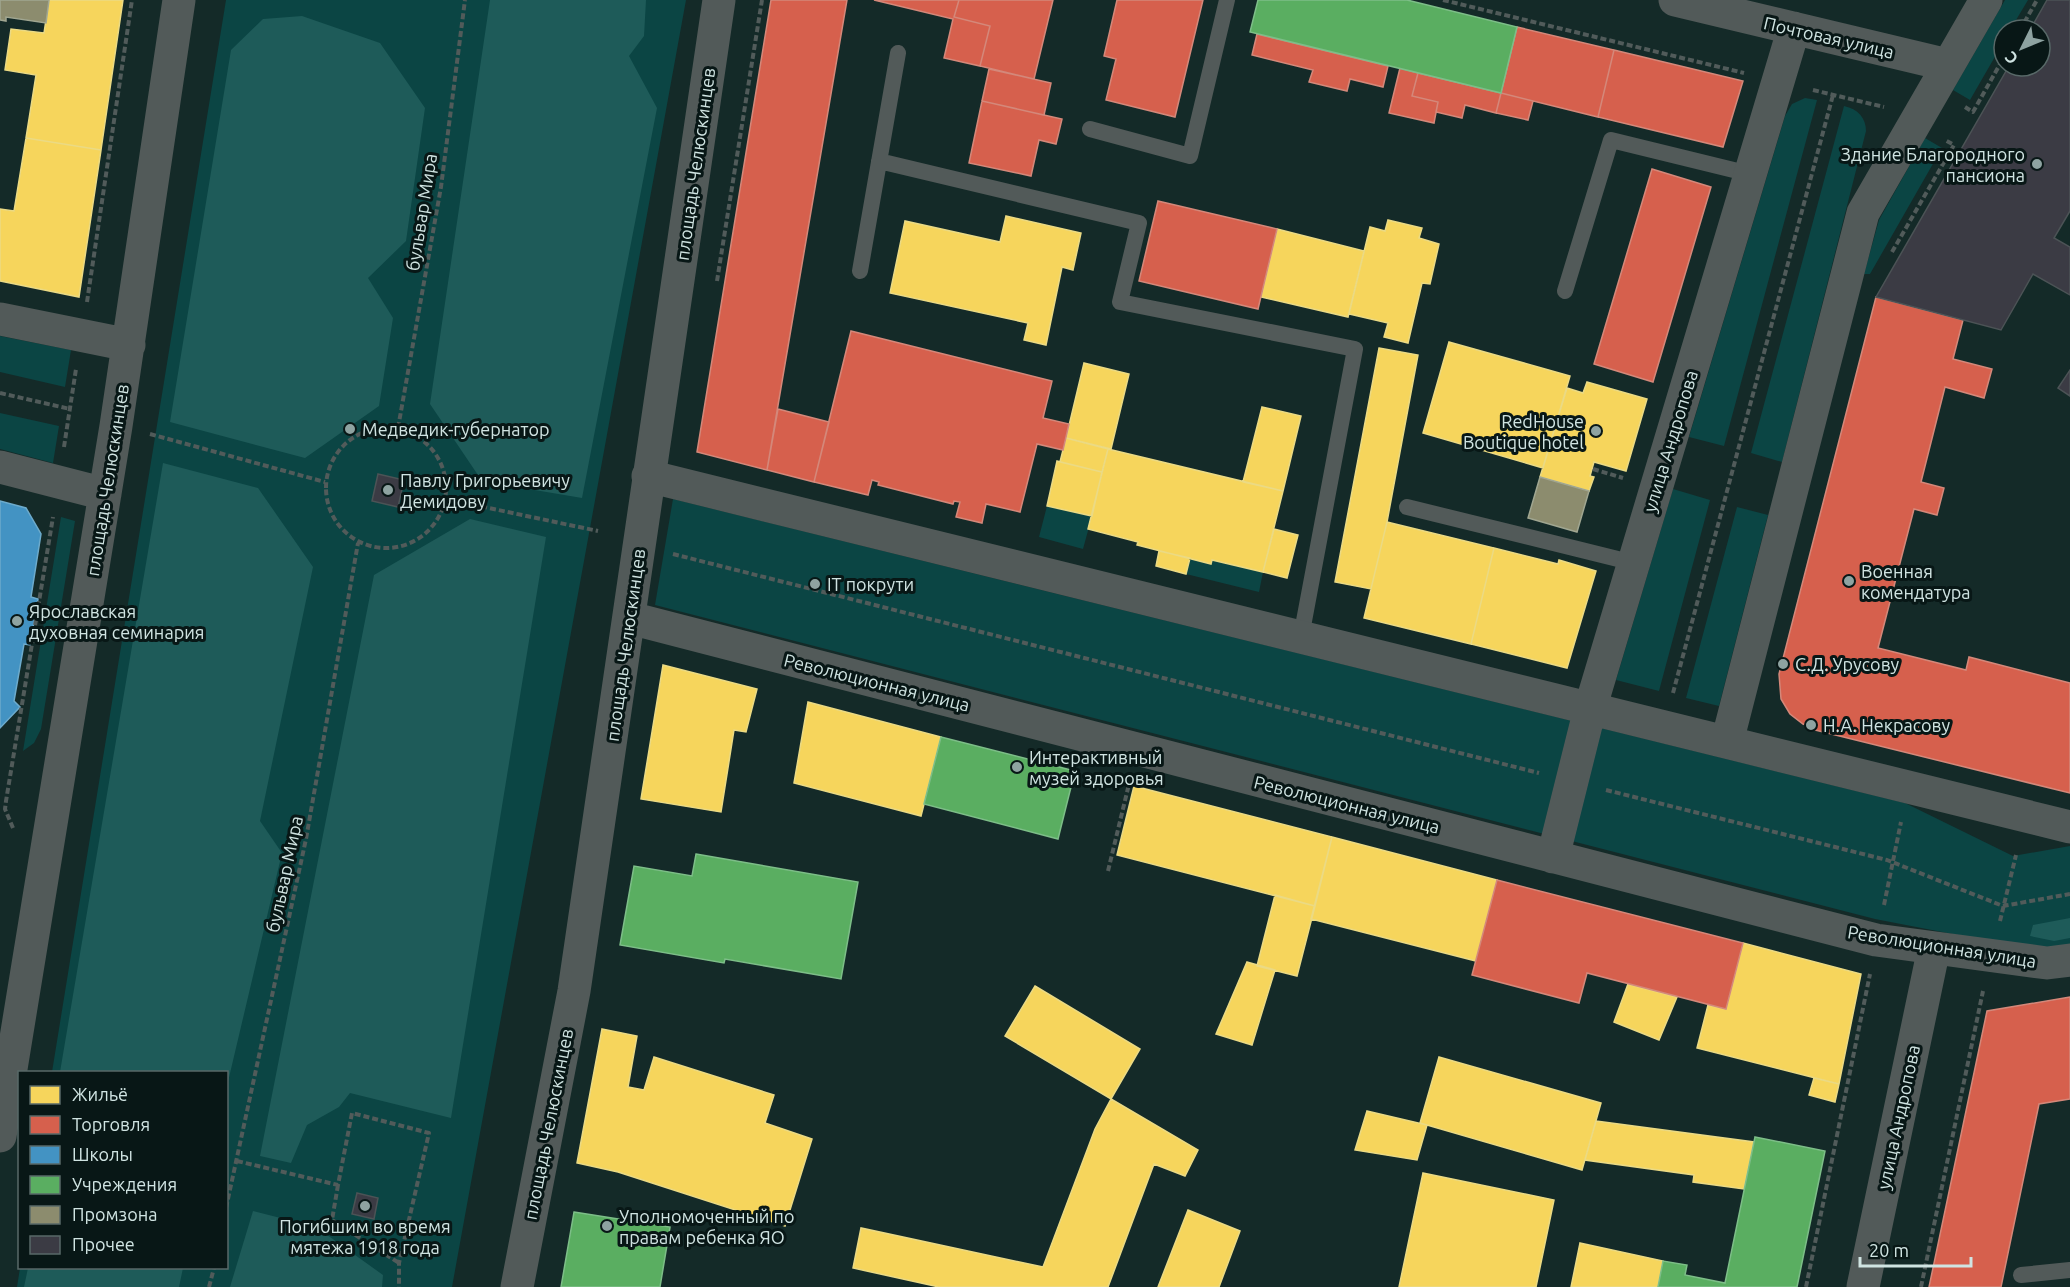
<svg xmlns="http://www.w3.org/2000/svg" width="2070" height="1287" viewBox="0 0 2070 1287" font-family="Ubuntu,sans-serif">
<rect width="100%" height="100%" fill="#142a28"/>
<path fill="#0b4544" d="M226,0H686L452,1287H17L20,1268H226V1072H52Z
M2005,0H2028L2010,30H2004V41L1970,100L1953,90Z
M1805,98L1817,100L1724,446L1689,437L1785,116L1792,104Z
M1844,106C1858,109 1866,118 1866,131L1782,462L1751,453Z
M1925,138L1942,148L1870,274H1864L1879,220Z
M0,336L71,350L65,387L0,372Z
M0,413L59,426L53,463L0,449Z
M1673,489L1710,500L1659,691L1616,680Z
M673,499L1905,803L2013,856L2070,846V949L2051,953L1875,919L655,605Z
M1047,506L1092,516L1083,549L1039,537Z
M1737,507L1768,515L1719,706L1686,698Z
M61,517L75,521L41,729L34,743L23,751Z
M1190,558L1211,564L1212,560L1263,572L1259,592L1186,574Z"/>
<path fill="#1e5b59" d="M490,0H646L644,36L629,56L657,108L582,498L482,481L430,404Z
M302,16L380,43L425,108L406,241L368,278L393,318L379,406L305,458L170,422L231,50L263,19Z
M163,463L258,488L313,567L260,821L282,853L227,1086L226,1072H60Z
M470,519L546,537L451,1118L350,1093L339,1107L307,1125L291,1163L260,1156L374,575Z
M2070,918V938L2054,941L2030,936L2033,925Z
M253,1211L316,1227L383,1275L382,1287H230Z
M28,1268H183L179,1287H24Z"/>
<path fill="#f6d55c" stroke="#ebda84" stroke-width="1.5" d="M49,0H123L101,150L26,138L36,75L5,70L11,29L44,33Z
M26,138L101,150L79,297L0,281V209L14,211Z
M1006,216L1081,233L1073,270L1062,267L1046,345L1024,340L1028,323L890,293L905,221L1000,242Z
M1388,220L1422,228L1419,238L1439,244L1430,284L1422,283L1408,343L1384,337L1388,323L1349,314L1370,227L1385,231Z
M1277,229L1364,251L1348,317L1261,297Z
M1449,342L1570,376L1543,468L1423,433Z
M1379,348L1418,355L1387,522L1371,589L1335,582Z
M1084,363L1129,374L1111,449L1066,438Z
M1587,382L1647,399L1626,471L1594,462L1590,476L1594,477L1589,491L1540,477L1567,388L1583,393Z
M1262,407L1301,416L1283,491L1243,482Z
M1066,438L1108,449L1102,472L1060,462Z
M1108,449L1283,491L1263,572L1212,560L1211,564L1137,545L1138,542L1088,529Z
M1057,461L1102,472L1092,516L1047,506Z
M1387,522L1494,548L1471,644L1364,618Z
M1274,529L1298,535L1287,578L1263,572Z
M1494,548L1558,564L1559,560L1596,571L1567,668L1471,644Z
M1159,551L1190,558L1186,574L1156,566Z
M663,665L757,689L746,732L734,730L721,812L641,799Z
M808,702L941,737L921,816L794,783Z
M1134,786L1332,837L1315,906L1117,855Z
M1332,837L1497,880L1476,961L1311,919Z
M1275,895L1315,906L1297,976L1257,966Z
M1743,943L1861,974L1839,1084L1697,1048L1708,1005L1726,1009Z
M1247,962L1275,970L1252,1045L1216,1034Z
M1628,984L1677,997L1659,1040L1614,1022Z
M1035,986L1140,1049L1111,1099L1005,1036Z
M602,1029L637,1036L628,1087L644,1090L654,1057L774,1095L765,1123L812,1139L785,1226L618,1172L577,1163Z
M1439,1057L1601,1103L1582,1170L1420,1123Z
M1814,1078L1839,1084L1835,1102L1809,1095Z
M1111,1099L1198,1150L1185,1176L1154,1164L1108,1287H939L853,1268L861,1228L1043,1267L1095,1129Z
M1367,1111L1427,1125L1417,1160L1355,1150Z
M1596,1121L1754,1142L1744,1189L1693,1182L1694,1175L1585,1160Z
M1423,1173L1554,1200L1536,1287H1399Z
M1188,1210L1240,1231L1219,1287H1158Z
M1580,1243L1663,1261L1658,1287H1571Z"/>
<path fill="#d6604d" stroke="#d4887a" stroke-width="1.5" d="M771,0H847L767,470L697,452Z
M874,0H959L954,17L990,26L980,66L944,58L953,19Z
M959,0H1053L1034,79L980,66L990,26L954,17Z
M1117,0H1203L1175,117L1106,100L1116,59L1104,56Z
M1517,27L1614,50L1598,117L1501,93Z
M1257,34L1388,66L1383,87L1350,79L1347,91L1309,82L1313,70L1252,55Z
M1614,50L1743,81L1723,147L1598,117Z
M1400,68L1418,73L1412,96L1438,102L1434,123L1389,113Z
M989,69L1051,83L1044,115L982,101Z
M1418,73L1501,93L1496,113L1465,105L1462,118L1436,112L1438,102L1412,96Z
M1501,93L1533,101L1528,120L1496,113Z
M982,101L1062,119L1056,144L1039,140L1031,176L969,163Z
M1652,169L1711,187L1653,382L1594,364Z
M1158,201L1277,229L1258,309L1139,281Z
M1876,297L1963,320L1953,359L1992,369L1984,398L1945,387L1921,482L1944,488L1937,515L1914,509L1878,648L1966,670L1969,657L2070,683V793L1811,729L1812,727L1803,724L1790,714L1781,699L1779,674Z
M851,331L1052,381L1043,418L1069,424L1063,450L1037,444L1020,512L986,504L982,523L956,517L960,502L954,501L953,504L878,485L879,482L872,480L868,495L814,482Z
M778,409L829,422L814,482L767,470Z
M1497,880L1743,943L1726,1009L1587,973L1579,1003L1472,975Z
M2070,997V1099L2039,1104L2001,1287H1929L1987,1011Z"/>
<path fill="#4393c3" stroke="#6dabcc" stroke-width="1.5" d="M0,501L26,508L41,534L31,597L38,599L30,645L24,644L14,701L20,707L0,728Z"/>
<path fill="#5aae61" stroke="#7dbe88" stroke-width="1.5" d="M1258,0H1407L1517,27L1501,93L1250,32Z
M941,737L1075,771L1058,839L924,804Z
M696,854L858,882L841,979L725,959L724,963L620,945L634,866L692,876Z
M1755,1137L1825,1151L1797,1287H1658L1663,1261L1687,1265L1685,1275L1725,1283Z
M574,1212L670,1227L660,1287H561Z"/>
<path fill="#8c8c6e" stroke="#a0a691" stroke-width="1.5" d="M0,0H49L46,23L6,17V21L0,20Z
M1540,477L1589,491L1577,532L1528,518Z"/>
<path fill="#3b3b44" stroke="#4c5356" stroke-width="1.5" d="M2047,0H2070V211L2054,238L2070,247V295L2033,274L2001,330L1876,297L2009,66H2040V30H2030Z
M2070,370V396L2058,388Z
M378,474L404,480L398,507L372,501Z
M357,1193L378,1198L374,1219L352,1214Z"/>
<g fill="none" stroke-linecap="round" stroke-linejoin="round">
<path stroke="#515b5a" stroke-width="4" stroke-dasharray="6 3" stroke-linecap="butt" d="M1443,0L1744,73
M2020,30L2037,0
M1813,90L1884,107
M1965,107L1973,112L2004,57
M1892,252L1954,145L1945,140
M717,281L762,0
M87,302L132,0
M0,393L70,409
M326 488a60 60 0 1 1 120 0a60 60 0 1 1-120 0Z
M398,428L441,187L465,0
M150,434L325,482
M64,447L76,369
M1593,469L1623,478
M446,499L598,531
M673,554L1539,773
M1673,693L1833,95
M1606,790L1887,860L2003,906L2070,894
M13,828L5,809L6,801L53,517
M1108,871L1129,784
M1884,905L1901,822
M2000,921L2016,855
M237,1161L338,1185L352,1113L429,1133L399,1263V1287
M338,1185L332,1220L399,1263
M226,1208L306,839L358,543
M209,1287L214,1268
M1806,1287L1870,974
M1921,1287L1983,991"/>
<path stroke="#525a59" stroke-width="16" d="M1090,129L1190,156L1227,0
M879,161L1139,223L1120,302L1355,349L1301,637
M860,271L898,53
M1565,291L1611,140L1750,174
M1407,507L1634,563
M2021,1275L2070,1270"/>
<path stroke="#525a59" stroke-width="33" d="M1675,0L1948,65
M0,319L129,345
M0,467L105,494
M648,476L2070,827
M630,618L1876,940L2047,963L2070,960
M1727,742L1863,213L1986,0
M1553,857L1590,709L1794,28
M0,1136L116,426L179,0
M517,1287L574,991L719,0
M1863,1287L1934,948"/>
</g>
<g fill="#8ea3a1" stroke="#081716" stroke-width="2">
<circle cx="2037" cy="164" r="6"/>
<circle cx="350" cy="429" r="6"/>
<circle cx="1596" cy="431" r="6"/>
<circle cx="388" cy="490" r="6"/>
<circle cx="1849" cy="581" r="6"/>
<circle cx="815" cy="584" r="6"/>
<circle cx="17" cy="621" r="6"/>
<circle cx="1783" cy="664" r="6"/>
<circle cx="1811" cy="725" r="6"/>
<circle cx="1017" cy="767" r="6"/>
<circle cx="365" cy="1206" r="6"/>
<circle cx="607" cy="1226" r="6"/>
</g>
<g text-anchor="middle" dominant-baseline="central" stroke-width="6" stroke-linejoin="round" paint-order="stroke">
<g font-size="18" fill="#d0e4e2" stroke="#081716">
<text transform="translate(1829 37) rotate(13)">Почтовая улица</text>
<text transform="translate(695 164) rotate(-82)">площадь Челюскинцев</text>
<text transform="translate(421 212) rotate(-81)">бульвар Мира</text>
<text transform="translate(1670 441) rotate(-73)">улица Андропова</text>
<text transform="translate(107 480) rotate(-81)">площадь Челюскинцев</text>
<text transform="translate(625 645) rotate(-82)">площадь Челюскинцев</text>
<text transform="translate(877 682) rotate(14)">Революционная улица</text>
<text transform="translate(1347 804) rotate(14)">Революционная улица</text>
<text transform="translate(284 874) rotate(-78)">бульвар Мира</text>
<text transform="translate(1942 946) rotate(9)">Революционная улица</text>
<text transform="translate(1898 1117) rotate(-78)">улица Андропова</text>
<text transform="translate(548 1124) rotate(-79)">площадь Челюскинцев</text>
</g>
<g font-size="18" fill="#d0e4e2" stroke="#081716" text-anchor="start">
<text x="2025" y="154" text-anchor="end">Здание Благородного<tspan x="2025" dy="21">пансиона</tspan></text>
<text x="1584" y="421" text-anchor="end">RedHouse<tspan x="1584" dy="21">Boutique hotel</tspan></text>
<text x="362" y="429">Медведик-губернатор</text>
<text x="400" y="480">Павлу Григорьевичу<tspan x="400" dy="21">Демидову</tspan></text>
<text x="1861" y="571">Военная<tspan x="1861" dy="21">комендатура</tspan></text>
<text x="827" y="584">IT покрути</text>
<text x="29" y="611">Ярославская<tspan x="29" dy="21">духовная семинария</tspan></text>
<text x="1795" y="664">С.Д. Урусову</text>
<text x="1823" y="725">Н.А. Некрасову</text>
<text x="1029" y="757">Интерактивный<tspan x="1029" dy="21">музей здоровья</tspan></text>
<text x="619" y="1216">Уполномоченный по<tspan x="619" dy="21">правам ребенка ЯО</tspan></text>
<text x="365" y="1226" text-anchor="middle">Погибшим во время<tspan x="365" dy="21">мятежа 1918 года</tspan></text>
</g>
</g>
<rect x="18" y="1071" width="210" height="198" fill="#081716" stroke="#586968" stroke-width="1.5"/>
<rect x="30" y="1086" width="30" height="18" fill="#f6d55c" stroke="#586968" stroke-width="1.5"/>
<text x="72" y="1101" font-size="18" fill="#d0e4e2">Жильё</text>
<rect x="30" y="1116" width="30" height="18" fill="#d6604d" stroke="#586968" stroke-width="1.5"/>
<text x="72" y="1131" font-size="18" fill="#d0e4e2">Торговля</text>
<rect x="30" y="1146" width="30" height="18" fill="#4393c3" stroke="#586968" stroke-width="1.5"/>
<text x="72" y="1161" font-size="18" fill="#d0e4e2">Школы</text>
<rect x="30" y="1176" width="30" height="18" fill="#5aae61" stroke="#586968" stroke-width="1.5"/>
<text x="72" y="1191" font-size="18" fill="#d0e4e2">Учреждения</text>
<rect x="30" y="1206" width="30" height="18" fill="#8c8c6e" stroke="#586968" stroke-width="1.5"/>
<text x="72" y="1221" font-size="18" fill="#d0e4e2">Промзона</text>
<rect x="30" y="1236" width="30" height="18" fill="#3b3b44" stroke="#586968" stroke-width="1.5"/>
<text x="72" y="1251" font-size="18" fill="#d0e4e2">Прочее</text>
<g transform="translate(2022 48) rotate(227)"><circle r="28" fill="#081716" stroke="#586968" stroke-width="1.5"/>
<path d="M0-4.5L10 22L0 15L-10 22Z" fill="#8ea3a1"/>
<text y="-9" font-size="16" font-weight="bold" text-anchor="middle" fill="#d0e4e2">С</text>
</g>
<path d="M1860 1257v9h111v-9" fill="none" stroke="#d0e4e2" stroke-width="3"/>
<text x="1869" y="1257" font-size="18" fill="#d0e4e2" stroke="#081716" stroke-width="4.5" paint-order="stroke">20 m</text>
</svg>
